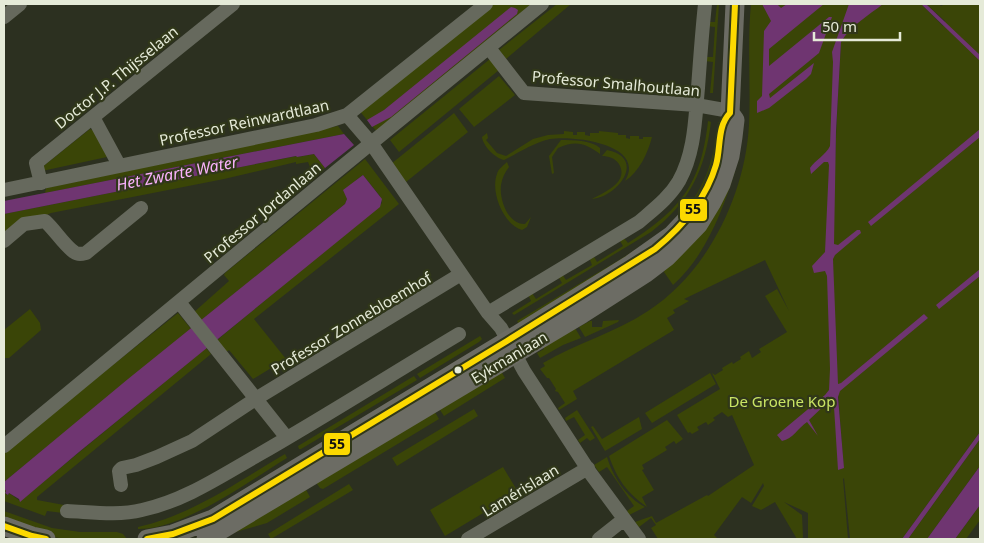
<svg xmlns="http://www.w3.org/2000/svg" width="984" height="543" viewBox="0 0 984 543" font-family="'Noto Sans',sans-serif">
<rect width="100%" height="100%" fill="#2c3020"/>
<path fill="#3a4507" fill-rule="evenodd" d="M490,4H537L377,132L358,109Z
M557,4H571L506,59L499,50Z
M717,4H719L713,93H710L713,62L705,61L704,57H713L715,27L707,26L708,22H715Z
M751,4H921L943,26L945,21L926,4H939L941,6L945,4H980V432L902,539H850L844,478L843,479L848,539H808V513L784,502L802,515L803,537L802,539H797L775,502L761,510L752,506L764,486L763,483L751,503L742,497L714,535L717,538L716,539H658L651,528L656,525L651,518L639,527L635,522L652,516L656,523L707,495L708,496L754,465L732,415L728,417L722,412L713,418L715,420L708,425L706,422L697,427L699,430L692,434L690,432L688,433L677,415L720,389L712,373L715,375L723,370L722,368L732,362L733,364L741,359L740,357L749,351L752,358L761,352L759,349L787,332L765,296L777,289L789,311L765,260L684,299L689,301L673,310L675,313L667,318L674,330L573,391L577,399L559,410L558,408L565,403L558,392L555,391L556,389L549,378H547L540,369L545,366L543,363C577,343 615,333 648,311C708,272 745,195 749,125C751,84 747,45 751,4ZM844,38L841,42C837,114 833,186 833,259C833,328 838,398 844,468L833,393L830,219L838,42Z
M490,59L499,70L399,152L390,140Z
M499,76L515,95L474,127L459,109Z
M454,113L468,132L406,182L391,164Z
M708,121L711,122C705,170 690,202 651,232L514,315L512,313L531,301L528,294L532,293L536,299L562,283L558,276L562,274L566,280L592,265L589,257L593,255L597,262L623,246L619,239L623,237L628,243C680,210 701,185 708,121Z
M718,122H721C712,202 672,234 609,274C581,293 551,311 522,329L517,321C548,303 578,284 609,266C674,227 710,204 718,122Z
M338,126L344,134L45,193L46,188Z
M90,129L94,131L107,154V157L42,171L41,168Z
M564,131L573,132V135H577V132H585V135L590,136V133H599V131L618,133V135H626V138L630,139V136H639V139H643V137H652C648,153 639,172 625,181C647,144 573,135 550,139C533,143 520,152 504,160C495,158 483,146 482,137L487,133L488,138L486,140L497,153L506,156L533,139L548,135L564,134Z
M561,140C573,140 591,140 600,148V154C585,143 576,140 558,148L552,157L554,173L552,174L549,156Z
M607,150C647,158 618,197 592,199C602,193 630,183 619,164C615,158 608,156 602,156Z
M314,154L325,168L317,175L310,167L308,162L296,164V162L224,179L51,213L4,235V214L297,156L298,157Z
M365,159L399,204L254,319L286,359L253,379L229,350L225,353L216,341L382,203L380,196L363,175L356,180L346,195L347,199L345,204L201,321L193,313L229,281L224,275L225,273Z
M507,162L509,167C505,172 502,178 501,185C499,199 508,225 525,224L531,217L527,227L522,230C504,225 490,192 497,174C498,169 503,166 507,162Z
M735,171C723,210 705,257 673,285L664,272L667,261Z
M30,309L40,323L41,330L9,358H4V330Z
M178,313L191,329L4,482V452Z
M619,320L618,322L585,337L579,327L590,321H592V327H602L603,321Z
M575,328L581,338L563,345L540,358L537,353L544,349V347Z
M480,336L482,339L479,342L420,378L417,374Z
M206,348L211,354L37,497V500L64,505L63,513L47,511L45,516L4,501V488L7,491L5,493L8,495L9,493L20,501Z
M498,366L505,378L444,416L436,404Z
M710,373L716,384L652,423L645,413Z
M414,376L417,380L301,449H299L298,446Z
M432,407L439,419L323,489L320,488L313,478Z
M474,409L478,416L397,466L392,458Z
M577,410L595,438L590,441L587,438L580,443L578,440L585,435L574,417L566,421L565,418Z
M639,417L642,429L605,451L591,427L593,426L602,439Z
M667,420L683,439L676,444L674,441L665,447L667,450L642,465L644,469L642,470L654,490L642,497L647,507C627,493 617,479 609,456Z
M980,439V466L927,539H908Z
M285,454L287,458C249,481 183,530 138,529V527C192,515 237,482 285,454Z
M607,457C613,477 626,497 645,507L629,515L627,511L634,506L607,467L599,472L594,465Z
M503,467L518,492L445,536L430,510Z
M303,484L310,497L267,523L239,531L226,536Z
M349,484L353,490L271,539L268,534Z
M980,505V520L966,539H955Z
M4,511L52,528L80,532H117L123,534L127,539H66L47,536L4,523Z"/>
<path fill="#6f3571" d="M762,4H777L781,8L787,4H824L769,49V66L829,17H832L819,53L769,94L770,98L814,63L811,74L806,79L769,108L757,113V101L762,96L764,31L771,21Z
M849,4H883C869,15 850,26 841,42L836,131L834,244L838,245L857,230H860L861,233L835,255L833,259L838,384L841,383L924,314L928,318L840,391L838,397L844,468L838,470L834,407L831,403L828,402L809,420L818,436L807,422C798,428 793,439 782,441L777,435L825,395L829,390L830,369L827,276L825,271L814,273L812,266L825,252L829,165L828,162H824L811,174L810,168C815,160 826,155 830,146L833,62L832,52Z
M921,4H926L980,55V61Z
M511,7L515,8L518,10L517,14L391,117L372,127L367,120L384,110Z
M980,129V137L871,226L868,222Z
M344,134L354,145L325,168L314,154L297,157L296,156L4,214V201Z
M363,175L382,199L380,207L79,452L20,502L19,499L9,493L8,495L5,493L6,491L4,488V482L128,379L345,204L347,199L343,190Z
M980,269V276L939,309L936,305Z
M980,432V439L908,539H902Z
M980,466V505L955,539H927Z"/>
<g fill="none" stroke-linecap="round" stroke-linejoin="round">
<path stroke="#66695d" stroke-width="14" d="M4,17L20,4
M489,48L524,93L696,105L730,111
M347,115L371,143L488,313L501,328L524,371L591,474L639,539
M93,117L119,165
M41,183L36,163L233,4
M4,190L316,125L347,115L486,4
M4,241L24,224L45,221C55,230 64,245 74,252C78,255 82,254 86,253L141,208
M179,302L287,438
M488,313L639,222C654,209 669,198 679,181C695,152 695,119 698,88C700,60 702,32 705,4
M4,446L337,171L542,4
M121,485L119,471L122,468L136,465L157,457L192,441L257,398L461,274
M67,511C91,512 118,516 142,510C184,501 221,476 258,455C326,416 392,374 459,334
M468,539L588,468
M599,539L623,520"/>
<path stroke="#6c6c64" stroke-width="19" d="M4,526L32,536L46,539
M147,539L173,534L213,519L507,341L631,264L672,235L686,220
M206,539L582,314L646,273L667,257L698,225L712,202L721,184L730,156L733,137L735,120L730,113L735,4"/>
<g stroke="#303719" stroke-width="10">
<path id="bus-1" d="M4,526L32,536L46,539
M147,539L173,534L213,519L507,341L655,249C682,227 706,199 716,165C721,148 717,126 730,113L735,4"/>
</g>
<use href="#bus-1" stroke="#fcd900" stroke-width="6"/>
</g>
<circle fill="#e5ead8" stroke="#303719" stroke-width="2" cx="458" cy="370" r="4.5"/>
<g text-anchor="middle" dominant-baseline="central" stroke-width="4.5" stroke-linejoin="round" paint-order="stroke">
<g font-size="15" fill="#e5ead8" stroke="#303719">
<text transform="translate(116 77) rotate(-39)">Doctor J.P. Thijsselaan</text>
<text transform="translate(616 83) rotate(5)">Professor Smalhoutlaan</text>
<text transform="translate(244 122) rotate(-12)">Professor Reinwardtlaan</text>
<text transform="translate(262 212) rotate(-40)">Professor Jordanlaan</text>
<text transform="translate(351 323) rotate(-31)">Professor Zonnebloemhof</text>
<text transform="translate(509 357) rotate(-31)">Eykmanlaan</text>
<text transform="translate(520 490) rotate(-31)">Lamérislaan</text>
</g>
<g font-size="15" fill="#c9e464" stroke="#303719">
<text x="782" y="401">De Groene Kop</text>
</g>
<g font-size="16" font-style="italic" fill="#fab2fc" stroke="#303719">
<text transform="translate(177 173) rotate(-11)">Het Zwarte Water</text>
</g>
</g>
<g stroke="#303719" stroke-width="2">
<rect x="679" y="198" width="29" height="24" rx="5" fill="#fcd900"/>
<rect x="323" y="432" width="28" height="24" rx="5" fill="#fcd900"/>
</g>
<g font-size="14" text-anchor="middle" font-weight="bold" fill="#111">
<text x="693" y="214">55</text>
<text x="337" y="449">55</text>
</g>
<rect width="984" height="543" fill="none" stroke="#e5ead8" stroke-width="10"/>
<path d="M814 32v8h86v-8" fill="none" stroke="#e5ead8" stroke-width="2.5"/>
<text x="822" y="32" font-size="15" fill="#e5ead8" stroke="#303719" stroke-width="4" paint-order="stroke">50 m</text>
</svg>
